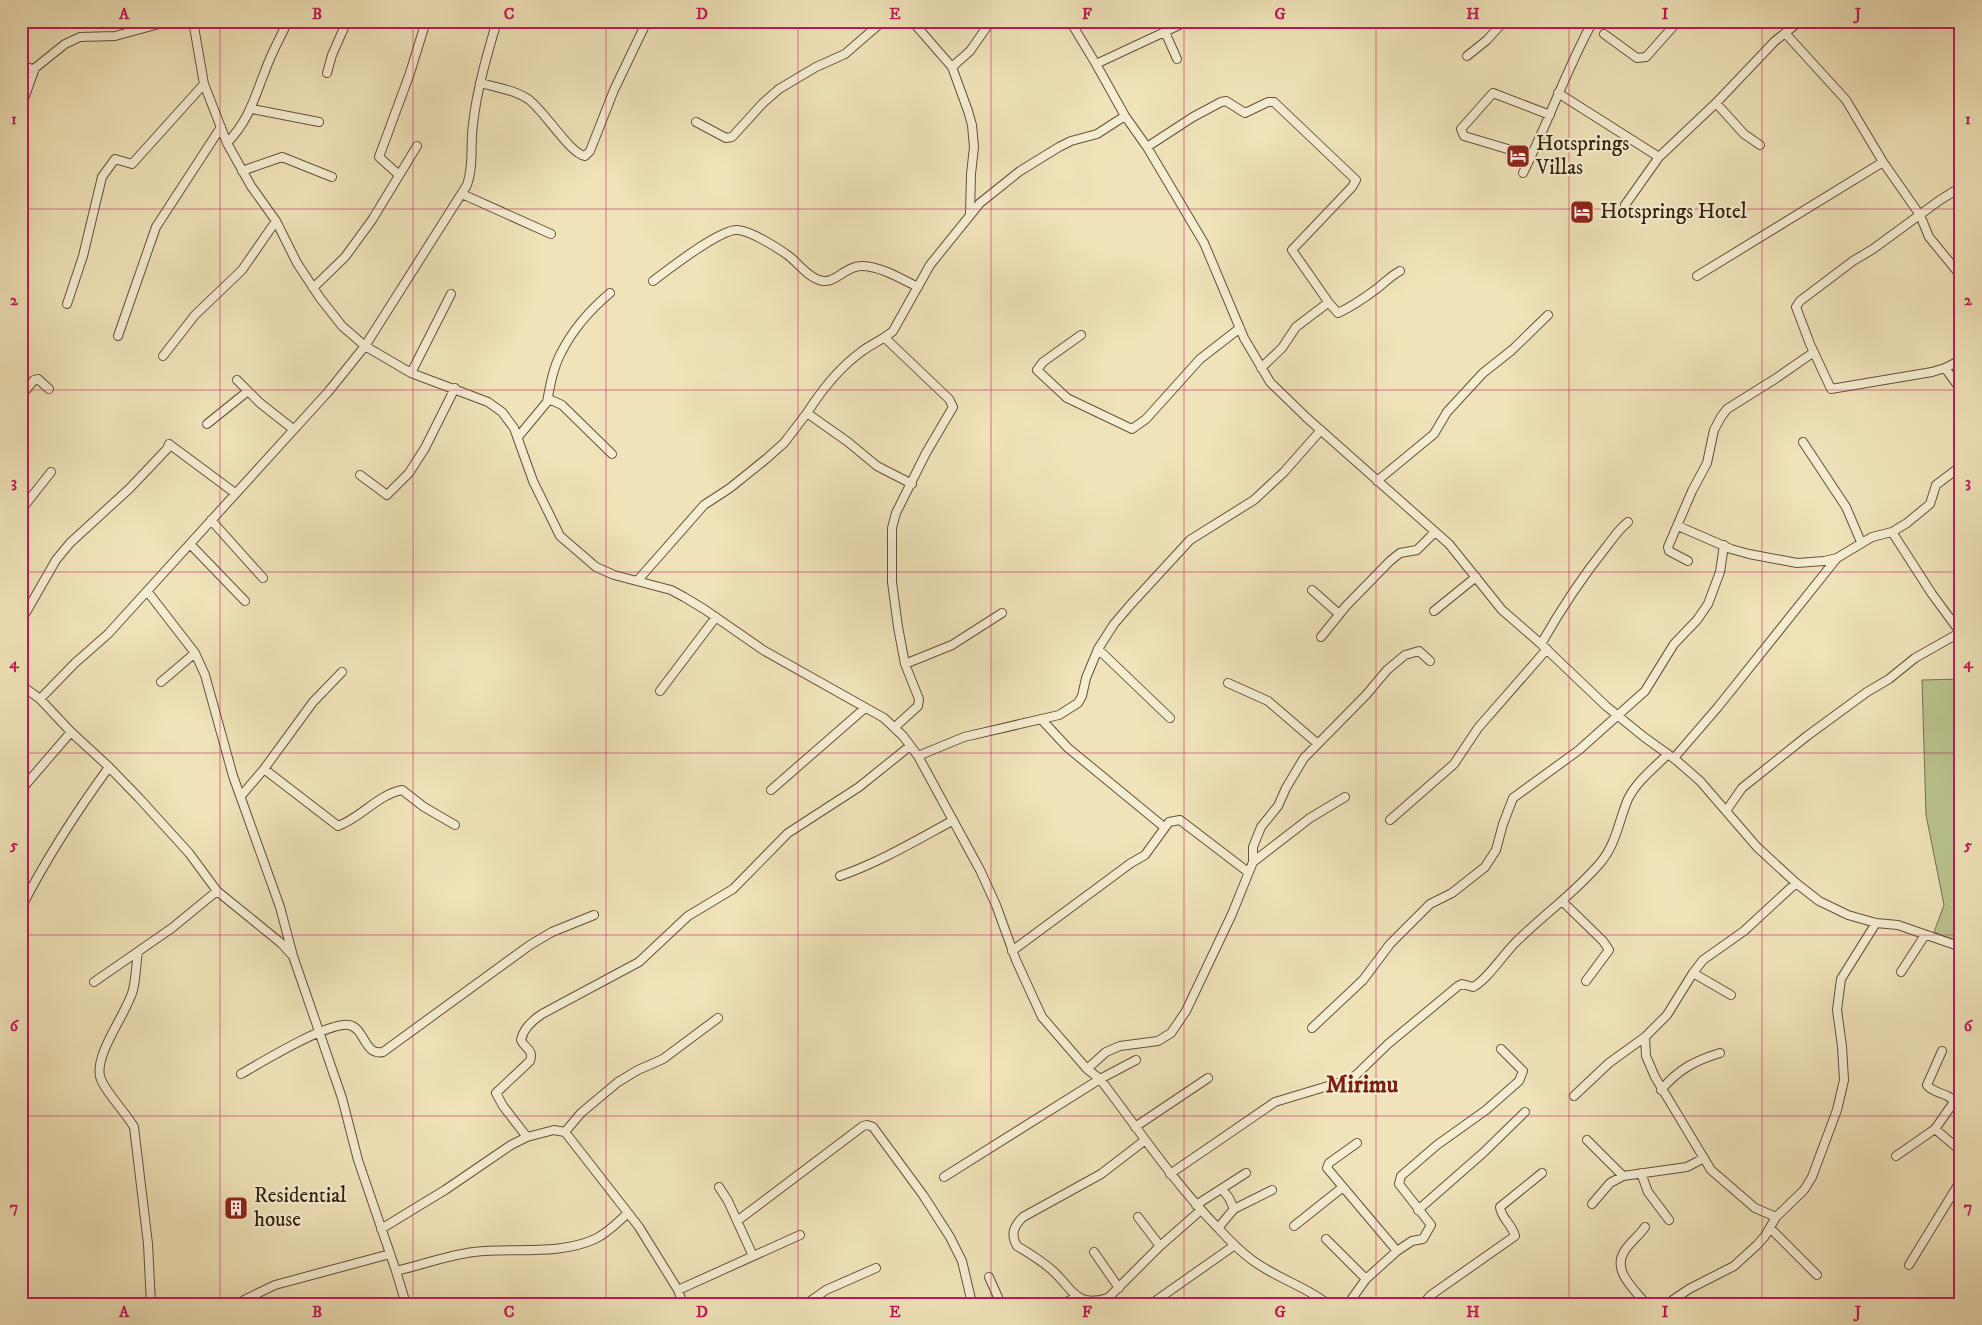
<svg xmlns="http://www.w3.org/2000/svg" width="1982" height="1325" viewBox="0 0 1982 1325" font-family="'IM FELL DW Pica',serif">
<rect width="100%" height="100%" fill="#f0e3b9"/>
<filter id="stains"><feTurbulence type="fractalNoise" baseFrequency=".004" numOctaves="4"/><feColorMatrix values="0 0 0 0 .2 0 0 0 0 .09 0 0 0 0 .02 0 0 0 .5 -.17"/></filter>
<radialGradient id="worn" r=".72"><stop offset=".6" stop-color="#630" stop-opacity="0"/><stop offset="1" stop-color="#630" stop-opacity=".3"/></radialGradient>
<path fill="#bac48f" stroke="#76724e" d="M1961,679V943L1934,932L1944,905L1926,815L1922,680Z"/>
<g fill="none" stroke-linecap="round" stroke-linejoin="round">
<g stroke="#625239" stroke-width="10">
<path id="street" d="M193,21L204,84L227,143L251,186L276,221L297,263L320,298L342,326L365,346L411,373L488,402L502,412L514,428L533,481L560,536L596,567L614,575L671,590L684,597L704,609L763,650L884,718L903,736L918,756L980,870L996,905L1016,960L1042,1017L1087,1069L1100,1079C1139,1130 1174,1183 1219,1229C1229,1240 1240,1251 1252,1260C1276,1278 1305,1286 1328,1304
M912,21L952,67L968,111L972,125L974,147L971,174L970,214
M1070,21L1096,64L1125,116L1147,147L1204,243L1244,338L1270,382L1307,418L1449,544L1502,610L1541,644L1606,706L1644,737L1676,760L1700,781L1757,847L1796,883L1819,901L1848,915L1876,923L1898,925L1961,947
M1165,32L1177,59
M1785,33L1846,100L1883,162L1920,215L1929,237L1961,276
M1604,34L1637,58L1646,57L1678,21
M1467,56L1487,40L1504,21
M1096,64L1188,21
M21,65L32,69L35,68L65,44L80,37L115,36L170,21
M952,67L970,51L991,21
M327,73L332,55L347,21
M480,83C496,87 514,90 528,99C544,110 570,154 585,156L590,151L614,90L647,21
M1558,93L1659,157
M1716,103L1744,134L1760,145
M21,107L35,68
M252,109L319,122
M696,122L726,138L732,137L763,103L779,89L816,67L845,54L883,21
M227,143C249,120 254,99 265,71C271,54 280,38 288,21
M1147,147L1193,117L1221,102L1226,101L1245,113L1268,102H1274L1356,180L1352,187L1292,250L1329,303
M1531,156L1464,136L1461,129L1493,93L1550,115
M242,171L282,157L332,177
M1523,173C1548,123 1566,70 1593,21
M399,175L379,157L410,73L426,21
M1961,187L1940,200L1873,249L1853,261L1800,301L1796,307L1810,344L1831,389L1932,372L1945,368L1961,390
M462,194L551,234
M1625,205L1659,157L1716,103L1775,41L1800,21
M1697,276L1883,162
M653,281C669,269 721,228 738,230C750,231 775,246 786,254C797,261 806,276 819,280C834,286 845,266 861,266C881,266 901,279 918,287
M313,288L345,257L372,220L417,146
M67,304L83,256L102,177L115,159L132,164L204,84
M1081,335L1043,362L1037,370L1067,398L1132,429L1146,419L1200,359L1240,328
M118,336L156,227L221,127
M885,338L949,399L953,407L926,453L896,513L892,528V582L898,627L905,664L919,699L918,706L895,727
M163,356L195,315L242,270L276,221
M1261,368L1282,348L1296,327L1325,305L1329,303L1338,313C1351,307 1363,299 1375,290C1384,284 1390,276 1400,271
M1945,368L1961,360
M411,373L451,294
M237,380L260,403L293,429
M21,396L34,380L38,379L49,389
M547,402C550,386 553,368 561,353C572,331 591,309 610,293
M207,424L248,391
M518,437L547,402L551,400L562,405L612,454
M1803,442L1846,507L1861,542
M360,475L387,495L409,473L425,448L455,388
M1377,481L1434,434L1447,412L1483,373L1512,350L1548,315
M912,484L877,466L848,442L807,413C821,391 839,368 861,352C871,344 883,340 893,331L930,265L980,203L1020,171L1059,147L1071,141L1097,134L1125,116
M21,510L51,472
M211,520L263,578
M1678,526L1731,549L1749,554L1797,563L1824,561L1837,558L1872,537L1892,532L1907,523L1930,504L1936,485L1961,466
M1892,532L1932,594L1960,632
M190,544L245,601
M1688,561L1669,551L1668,547L1692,491L1707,463L1714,430L1721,417L1727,409L1775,379L1814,352
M638,580L704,505L730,488L766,459L784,443L807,413
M1312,590L1339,614
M147,591L195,653L205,675L233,776L280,907L293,956L342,1098L358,1160L396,1271L406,1304
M1434,611L1476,577
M21,621L56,560L70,543L130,488L167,449L169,444L235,493
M1321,637L1346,606L1390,561L1400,553L1417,550L1435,532
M1541,644C1561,609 1582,577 1607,546C1614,537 1619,529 1628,522
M1098,649L1170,718
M905,664L952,645L1002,613
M161,682L195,653
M1228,683L1268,701L1318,744
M21,685L40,699L71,732L109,767L139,798L189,853L217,891L281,943L291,954
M660,691L716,617
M40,699L75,663L108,634L328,392L365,346L467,185C474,166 470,144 473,124C477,89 487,55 497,21
M1041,719L1068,748L1164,827
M918,756L964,737L1059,715L1078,703L1082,696L1086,678L1098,649L1114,624L1132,603L1190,540L1254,500L1284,472L1321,430
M1674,758L1718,707L1837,558
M264,769L338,826C361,818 377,795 402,790L424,807L455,825
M21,790L71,732
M771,790L865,708
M241,796L264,769L313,702L342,672
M1726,811L1742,788L1807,736L1867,692L1889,679L1915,658L1961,632
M1390,820L1454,764L1478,728L1547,649
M1253,862L1310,818L1345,797
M840,876C880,862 915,841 952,821
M1563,902L1603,941L1609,950L1586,981
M21,908C46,859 77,811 109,767
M1012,951L1131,863L1145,855L1169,822L1180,820L1248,872
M138,952C136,964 136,978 133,990C127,1013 95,1053 100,1076C102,1088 126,1113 134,1127L148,1244L151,1304
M1901,972L1925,935
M1693,973L1731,995
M94,982L172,928L217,891
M1312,1028L1363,980L1390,944L1430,904L1452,893L1485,867L1496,850L1503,824L1513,798L1579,750L1645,691L1674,644L1697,620L1708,604L1720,572L1724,545
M1645,1037L1646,1056L1655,1077L1711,1170L1755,1208L1776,1217
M1087,1069L1106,1052L1120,1046L1158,1041L1171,1033L1186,1011L1232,914L1253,862V847L1261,827L1278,806L1286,788L1304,758L1366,695L1387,670L1405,655L1419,651L1430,661
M241,1074C262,1062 327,1022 349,1025C365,1028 364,1056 383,1052L530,945L552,932L594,915
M1661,1090C1679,1069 1694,1061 1720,1053
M1574,1096L1609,1063L1645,1037L1667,1015L1693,973L1703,960L1744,931L1796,883
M1135,1127L1208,1078
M1935,1129L1954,1102C1950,1093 1933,1094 1927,1085L1942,1051
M565,1132L581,1113L618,1082L638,1070L663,1059L718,1018
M527,1137L503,1106L496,1093L530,1061C534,1049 525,1049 521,1040C523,1029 533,1020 542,1014L639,962L688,916L733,889L788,833L859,787L910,746
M1587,1140L1623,1176
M1144,1141L1101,1174L1023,1217C1014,1226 1010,1234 1017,1246C1029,1253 1042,1261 1053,1271C1073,1289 1075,1308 1108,1298L1160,1246L1201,1210
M1357,1143L1329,1163L1327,1168L1397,1251
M1896,1156L1935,1129L1961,1151
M1641,1173L1648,1192L1669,1220
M1170,1174L1275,1102L1348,1080L1356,1075L1388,1044L1458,986L1462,984L1473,987C1486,981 1503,955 1515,943C1543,915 1575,893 1601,862C1616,844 1619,820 1628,799C1637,781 1654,768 1668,754
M944,1177L1100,1079L1136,1060
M719,1187L728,1201L753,1256
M1592,1204L1610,1183L1623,1176L1687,1167L1704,1158
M1196,1205L1246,1173
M1234,1209L1272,1190
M1418,1210L1483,1153L1525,1112
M1138,1217L1160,1246
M737,1221L863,1126L867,1125L873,1127L923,1195L950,1237L962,1261L971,1299L974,1304
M1294,1226L1343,1187
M1645,1227C1639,1236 1629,1243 1624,1252C1612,1271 1635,1290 1646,1304
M1218,1228L1234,1209L1229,1198L1222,1189
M1770,1228L1817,1275
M381,1229L445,1190L511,1145L527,1137L554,1130L565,1132L639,1227L678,1290L683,1304
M1326,1239L1366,1279
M1094,1252L1119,1288
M1909,1265L1961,1180
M396,1271C422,1265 448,1255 474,1252C514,1247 557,1256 595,1239C608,1233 618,1222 628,1213
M989,1277L1001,1304
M678,1290L800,1235
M244,1300L275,1285L390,1254
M806,1304L826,1290L876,1268
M1063,1304L1076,1297
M1151,1304L1235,1245
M1348,1304L1366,1279L1397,1251L1412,1241L1423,1239L1431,1225L1399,1184L1401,1176L1437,1145L1486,1110L1519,1081L1523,1071L1501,1049
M1423,1304L1431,1295L1515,1236C1512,1224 1501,1218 1500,1207L1542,1173
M1667,1304L1689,1289L1734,1266L1757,1245L1765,1236L1776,1217L1804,1190L1812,1177L1837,1110L1844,1080L1842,1046L1837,1010L1841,979L1876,923"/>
</g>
<use href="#street" stroke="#f5edd2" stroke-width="8"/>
</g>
<path fill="none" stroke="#c2185b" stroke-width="1" stroke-opacity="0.55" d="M220,21V1304M413,21V1304M606,21V1304M798,21V1304M991,21V1304M1184,21V1304M1376,21V1304M1569,21V1304M1762,21V1304M21,209H1961M21,390H1961M21,572H1961M21,753H1961M21,935H1961M21,1116H1961"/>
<defs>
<g id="hotel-square" transform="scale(1.25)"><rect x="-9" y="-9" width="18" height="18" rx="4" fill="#8f2418" stroke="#f5edd2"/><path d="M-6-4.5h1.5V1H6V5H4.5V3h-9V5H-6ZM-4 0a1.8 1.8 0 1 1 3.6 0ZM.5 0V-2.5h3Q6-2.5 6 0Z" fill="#fff"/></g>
<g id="building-square" transform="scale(1.25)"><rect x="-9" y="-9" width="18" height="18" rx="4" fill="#8f2418" stroke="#f5edd2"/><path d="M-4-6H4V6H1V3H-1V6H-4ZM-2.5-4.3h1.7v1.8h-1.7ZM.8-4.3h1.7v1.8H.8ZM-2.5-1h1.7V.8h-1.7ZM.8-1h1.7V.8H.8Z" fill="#fff"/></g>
</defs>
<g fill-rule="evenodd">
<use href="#hotel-square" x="1518" y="156"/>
<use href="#hotel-square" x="1582" y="212"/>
<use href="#building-square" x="236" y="1208"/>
</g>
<g text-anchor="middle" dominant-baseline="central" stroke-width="4.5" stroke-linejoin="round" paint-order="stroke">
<g font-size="21" fill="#32210e" stroke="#f5edd2" text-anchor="start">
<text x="1536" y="144">Hotsprings<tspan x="1536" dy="24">Villas</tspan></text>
<text x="1600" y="212">Hotsprings Hotel</text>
<text x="254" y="1196">Residential<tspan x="254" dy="24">house</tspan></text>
</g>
<g font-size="24" font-weight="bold" fill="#7a1f14" stroke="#f5edd2">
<text x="1362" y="1085">Mirimu</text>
</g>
</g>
<rect width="1982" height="1325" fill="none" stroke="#f0e3b9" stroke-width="55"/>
<rect x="28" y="28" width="1926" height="1270" fill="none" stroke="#c2185b" stroke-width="2"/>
<g font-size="16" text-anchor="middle" font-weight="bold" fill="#c2185b">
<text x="124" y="19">A</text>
<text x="317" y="19">B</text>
<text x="509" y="19">C</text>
<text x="702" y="19">D</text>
<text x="895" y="19">E</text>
<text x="1087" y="19">F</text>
<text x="1280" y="19">G</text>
<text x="1473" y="19">H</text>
<text x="1665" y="19">I</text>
<text x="1858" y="19">J</text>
<text x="14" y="124">1</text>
<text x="1968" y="124">1</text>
<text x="14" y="305">2</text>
<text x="1968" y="305">2</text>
<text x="14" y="487">3</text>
<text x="1968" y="487">3</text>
<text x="14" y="668">4</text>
<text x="1968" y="668">4</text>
<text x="14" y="850">5</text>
<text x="1968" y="850">5</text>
<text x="14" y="1031">6</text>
<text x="1968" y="1031">6</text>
<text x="14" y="1212">7</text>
<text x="1968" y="1212">7</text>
<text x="124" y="1317">A</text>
<text x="317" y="1317">B</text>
<text x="509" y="1317">C</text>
<text x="702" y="1317">D</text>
<text x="895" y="1317">E</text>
<text x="1087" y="1317">F</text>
<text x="1280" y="1317">G</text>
<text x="1473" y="1317">H</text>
<text x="1665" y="1317">I</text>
<text x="1858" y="1317">J</text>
</g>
<rect width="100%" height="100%" filter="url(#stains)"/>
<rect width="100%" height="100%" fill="url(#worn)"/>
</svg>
